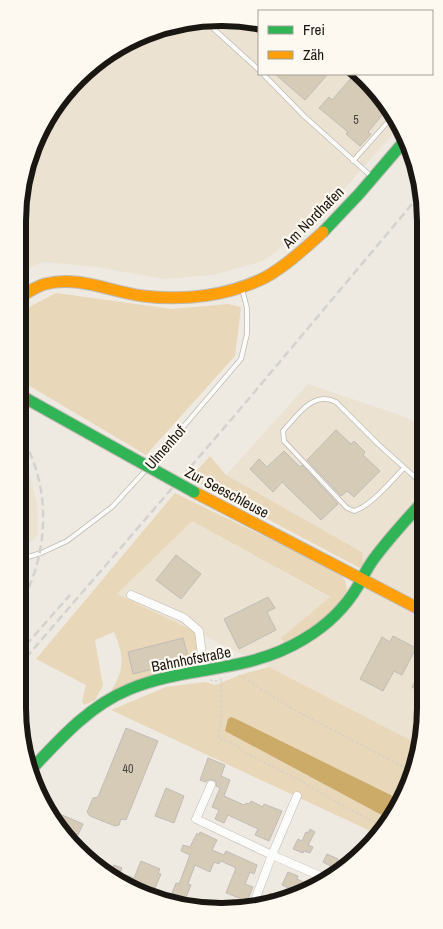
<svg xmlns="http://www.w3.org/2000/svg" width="443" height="929" viewBox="0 0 443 929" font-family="'Archivo Narrow',sans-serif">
<rect width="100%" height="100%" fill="#eeeae2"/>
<path fill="#ebe2d2" d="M222,18L259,25V74H360L384,98L400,126L312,225L263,261L213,275L164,279L97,267L43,262L18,274V221L33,143L77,77L144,33Z
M308,384L400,415L425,427V708L418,744L269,667L117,594L192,521L330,598L281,638L339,604L363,563L362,552L226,475Z
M18,445L30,476L37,503L38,534L31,542L18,546Z"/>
<path fill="#e8d7b8" d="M56,293L172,309L228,304L241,307L235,356L146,455L18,379V322L31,306Z
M210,456L226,475L362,552L363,563L360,568L190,478Z
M175,493L339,573L345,580L347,590C330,619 314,628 286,645L281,638L330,597L192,521L117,594L198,633L199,655L195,665L186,670L145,677L111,691C125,670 124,655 114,632L95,640L103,686L95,700L84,705L82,702L86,685L36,659Z
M269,667L418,744L410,786L401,800L231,717L225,731L389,819L379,835L111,710L166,687L205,682L215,685L243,674Z"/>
<path fill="#ccaa68" d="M231,717L234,718L401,800L389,819L225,731L228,719Z"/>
<path fill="#d6cbb6" stroke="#c0bcb6" d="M275,74H328L305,100Z
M360,74L384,98L389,107L368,132L371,134L360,146L346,134L348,132L319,108L329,97L332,100L352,77L355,79Z
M336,430L351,444L354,441L365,452L363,455L380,471L354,497L347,491L341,496L307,460Z
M284,451L300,467L302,465L338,504L321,520L282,482L273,492L250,469L259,459L267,467Z
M176,555L201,574L181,599L156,580Z
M425,558V578L416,574Z
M268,597L275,608L267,612L276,630L239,649L224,619Z
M393,636L416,648L402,675L394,671L383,691L360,679L382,637L390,642Z
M183,638L189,660L133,674L128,652Z
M425,662V695L412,687Z
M126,728L158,741L126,820L121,819L119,825L115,826L90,816L87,812L93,798L98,797Z
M208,758L225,765L221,776L230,780L224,796L244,805L246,803L249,804L251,801L263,807L264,804L282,811L269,841L255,835L258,829L228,815L224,823L215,819L219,810L212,807L220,788L216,786V782L213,780H208L206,782L200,780Z
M166,788L184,796L174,823L155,816Z
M48,809L83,824L78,835L57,827Z
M310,829L315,832L308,845L313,847L310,853L304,851L303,853L293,849L298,839L302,841L306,832L308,833Z
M200,832L217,840L212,850L224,855L226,851L257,865L254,874L250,872L245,884L253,887L247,901L226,893L236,868L221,861L219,864L214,862L210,872L195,865L188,884L191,885L182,907L169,901L176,883L179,884L190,855L181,851L183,845L190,847L197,833L199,835Z
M327,854L338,859L334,868L323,862Z
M141,861L160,869L158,873L161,874L152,895L108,877L94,864L112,871L114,865L122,868L120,873L134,878Z
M288,872L298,876L297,879L307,884L303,893L300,891L299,893L282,885Z
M270,893L283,899L265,905Z"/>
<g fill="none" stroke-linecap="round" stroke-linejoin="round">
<g stroke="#bfbbb4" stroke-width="5.5">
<path id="lane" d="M205,21L259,70
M263,74L304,116L372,177
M353,161L394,115
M404,468C391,481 371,506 354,511L347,508L284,441L283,431C297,416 313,390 336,402L379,445L425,486
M18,560L41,553L67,541L112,507L155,460L241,359L247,334V308L242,289"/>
</g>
<g stroke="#bfbbb4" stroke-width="9">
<path id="street" d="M131,595L184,618L199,631L204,671
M211,785L196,819L272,855L327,879
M252,908L272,855L297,796"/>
</g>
<g stroke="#bfbbb4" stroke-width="13">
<path id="fast" d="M323,232L359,194L407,138
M18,394L129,456
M28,773C58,741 88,706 130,689C188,665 247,674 304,639C326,626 345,608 358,586C363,577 367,568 373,560C389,538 407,519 425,499"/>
</g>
<g stroke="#bfbbb4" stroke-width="13">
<path id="slow" d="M18,298C27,293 35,287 45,284C78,275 111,292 143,296C184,301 229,296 266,277C287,265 305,248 323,232
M194,492L425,612"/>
</g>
<path stroke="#ceccca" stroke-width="1" stroke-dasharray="2.5 2.5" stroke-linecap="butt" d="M239,675L293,709L413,772
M210,680L216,681L223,678
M221,680V723L218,738L234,744L244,752L301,781L340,804L384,827"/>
<use href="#lane" stroke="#fcfcfb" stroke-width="4"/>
<use href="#street" stroke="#fcfcfb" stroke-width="8"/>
<use href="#fast" stroke="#30b455" stroke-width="11"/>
<use href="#slow" stroke="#ff9f0a" stroke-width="11"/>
<path stroke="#d4d2cf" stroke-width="2.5" stroke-dasharray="8 4" stroke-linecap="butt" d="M18,609C50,555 53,484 18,431
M18,632L21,629
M18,654L70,595
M18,667L236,414L423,191"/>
<g stroke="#bfbbb4" stroke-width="13" stroke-linecap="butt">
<path id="fast-bridge" d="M129,456L194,492"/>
</g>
<use href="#fast-bridge" stroke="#30b455" stroke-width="11"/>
</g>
<g text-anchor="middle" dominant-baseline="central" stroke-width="4.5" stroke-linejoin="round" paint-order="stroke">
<g font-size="12" fill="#49443b">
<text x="356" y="120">5</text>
<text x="128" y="769">40</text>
</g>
<g font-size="15" fill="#1a1712" stroke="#fef9f0">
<text transform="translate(313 217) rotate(-45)">Am Nordhafen</text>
<text transform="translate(165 447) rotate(-49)">Ulmenhof</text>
<text transform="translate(227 492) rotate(28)">Zur Seeschleuse</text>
<text transform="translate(191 659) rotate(-11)">Bahnhofstraße</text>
</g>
</g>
<path d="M0 0H443V929H0ZM221 26H222A195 195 0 0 1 417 221V708A195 195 0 0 1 222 903H221A195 195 0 0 1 26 708V221A195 195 0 0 1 221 26Z" fill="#fef9f0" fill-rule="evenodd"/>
<path fill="none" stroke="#1a1712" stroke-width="6" d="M221 26H222A195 195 0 0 1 417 221V708A195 195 0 0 1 222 903H221A195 195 0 0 1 26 708V221A195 195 0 0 1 221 26Z"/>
<rect x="258" y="10" width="175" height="65" fill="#fef9f0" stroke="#a39f97"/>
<rect x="268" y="26" width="25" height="8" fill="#30b455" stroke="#a39f97"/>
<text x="303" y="35" font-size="15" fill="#1a1712">Frei</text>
<rect x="268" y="51" width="25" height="8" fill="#ff9f0a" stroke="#a39f97"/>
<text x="303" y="60" font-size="15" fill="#1a1712">Zäh</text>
</svg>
